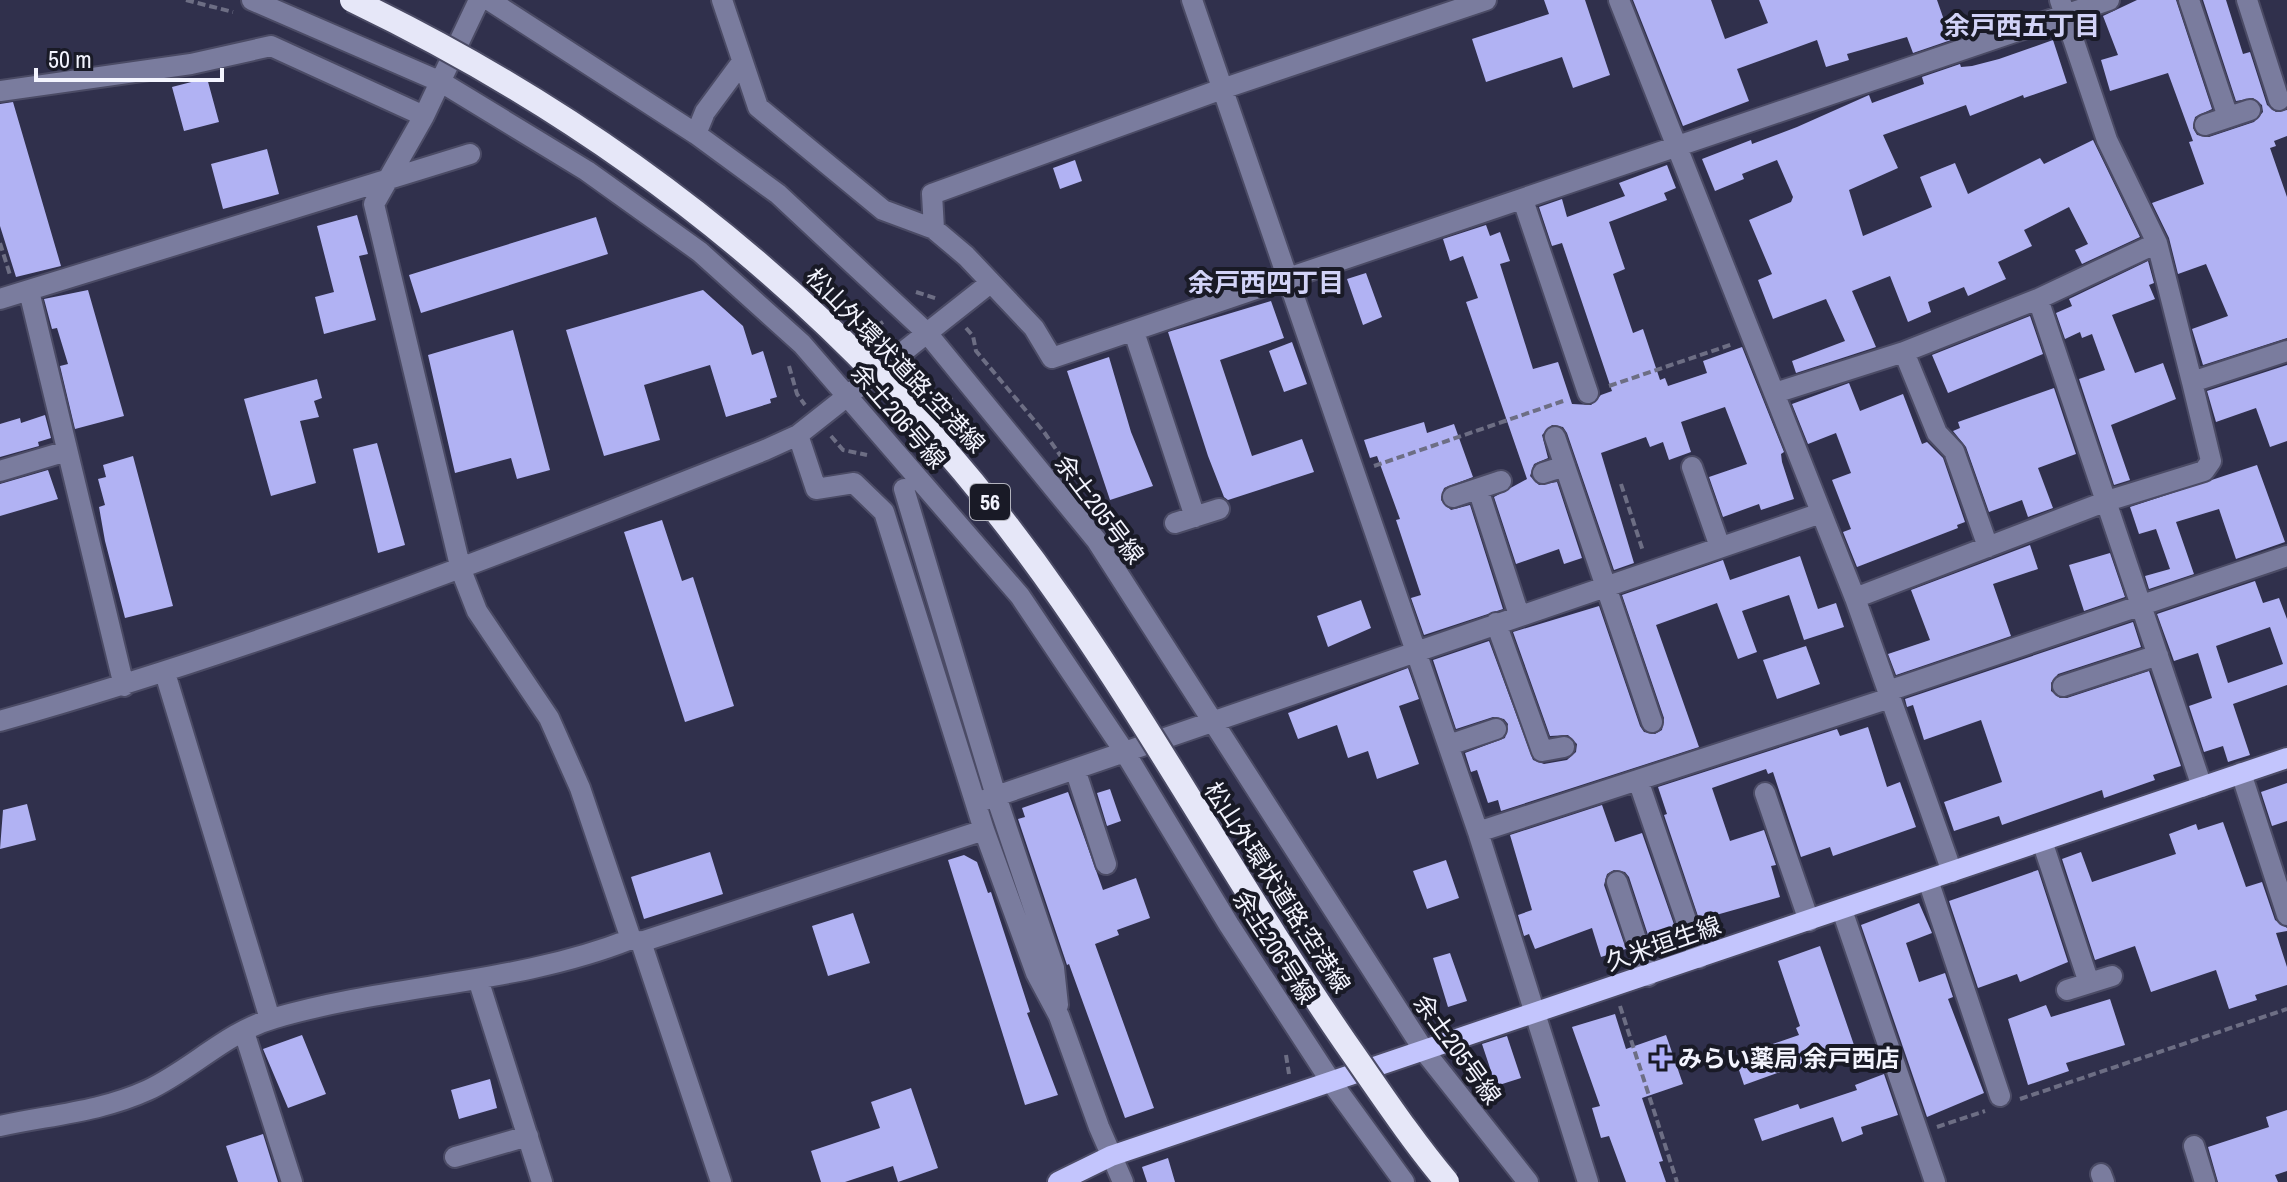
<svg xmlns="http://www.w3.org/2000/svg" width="2287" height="1182" viewBox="0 0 2287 1182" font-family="'Archivo Narrow','Noto Sans JP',sans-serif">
<rect width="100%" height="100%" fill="#30304c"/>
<path fill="#b1b2f3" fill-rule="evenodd" d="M1544,0H1585L1610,75L1573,88L1562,57L1486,82L1472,39L1549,14Z
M1633,0H1711L1725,39L1768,23L1759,0H1937L1951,40L1913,53L1907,37L1847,54L1849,60L1826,67L1817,40L1737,69L1749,101L1683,126Z
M2137,0H2176L2212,109L2195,117L2193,128L2197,135L2209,137L2254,122L2263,112L2262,105L2253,98L2236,101L2203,0H2226L2243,54L2250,52L2267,105L2276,112L2287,110V136L2274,141L2276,146L2270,148L2287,197V338L2203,365L2192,329L2228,316L2206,264L2178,274L2169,238L2152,203L2204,184L2189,142L2193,141L2168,73L2110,91L2101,60L2118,55L2103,16Z
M2053,40L2067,83L2024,98L2023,95L1970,116L1966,105L1883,135L1898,168L1849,190L1863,236L1932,207L1920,177L1955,163L1968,194L2040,158L2044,164L2093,140L2140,237L2082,264L2075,250L2088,244L2069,207L2024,230L2032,246L1998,262L2006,279L1968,296L1964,287L1928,302L1931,312L1908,322L1890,276L1852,291L1876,347L1796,373L1792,361L1845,341L1826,299L1773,319L1758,280L1772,274L1749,220L1791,202L1793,197L1777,160L1742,174L1744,179L1715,191L1702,159L1751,140L1752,144L1797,127L1869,95L1872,103L1924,84L1922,77L1960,64L1961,67L1972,66L1999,59Z
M207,78L219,122L184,131L172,87Z
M13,102L61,266L16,277L0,226V104Z
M267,149L279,194L223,209L211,164Z
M1075,160L1082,181L1060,189L1053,168Z
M1667,165L1676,188L1664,193L1667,200L1609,222L1625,269L1613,274L1633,333L1643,329L1660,380L1665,378L1668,386L1707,373L1703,361L1742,347L1784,452L1781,454L1782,462L1794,499L1761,510L1759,504L1723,517L1709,477L1747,464L1725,407L1681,422L1691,452L1669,460L1663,442L1650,447L1646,437L1601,453L1634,563L1614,570L1567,433L1563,427L1552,425L1542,435L1548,458L1534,464L1530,476L1539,485L1557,482L1582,558L1564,564L1559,549L1516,564L1494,497L1527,479L1466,302L1478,298L1463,256L1450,261L1443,239L1486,225L1490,236L1500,232L1510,261L1500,264L1533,369L1558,362L1572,404L1591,405L1601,395L1612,391L1562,243L1552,246L1539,207L1562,199L1567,217L1625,196L1619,183Z
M357,215L368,254L359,256L376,320L324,334L315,297L334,292L317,226Z
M596,217L608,254L421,313L409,275Z
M2148,261L2154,283L2149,285L2155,299L2112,315L2135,373L2163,363L2176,399L2111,425L2130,480L2114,485L2079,379L2105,370L2092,334L2082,338L2080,332L2065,339L2056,313L2072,306L2069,299Z
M1366,273L1382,317L1363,325L1347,279Z
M88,290L124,416L75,429L60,366L68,364L57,328L52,329L44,299Z
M703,290L743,326L752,355L763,351L777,397L770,399L771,403L726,417L710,365L644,385L660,440L604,456L566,330Z
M1271,301L1284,338L1220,360L1252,456L1302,439L1314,472L1228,500L1224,497L1208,456L1168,332Z
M2030,316L2043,354L1948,393L1932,355Z
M513,330L550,470L517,479L511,458L455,473L428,355Z
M1292,342L1307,384L1284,392L1269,351Z
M1109,357L1131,432L1153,486L1110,500L1067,371Z
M2287,365V441L2270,447L2256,408L2216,422L2207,391Z
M317,379L322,398L314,401L319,417L300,421L316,483L271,496L244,399Z
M1849,383L1860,411L1903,394L1922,444L1927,442L1943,458L1965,522L1957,525L1958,528L1857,567L1843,532L1851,529L1832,480L1851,473L1836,433L1808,444L1792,404Z
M2054,388L2076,454L2038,468L2053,508L2028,517L2022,500L1989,512L1966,447L1953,431L1960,428L1958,422Z
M45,415L51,438L38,442L39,446L0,457V424L20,418L21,423Z
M1424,422L1427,433L1454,424L1473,477L1444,488L1441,500L1451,510L1470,505L1503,609L1424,635L1411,598L1421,595L1396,520L1400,519L1377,456L1370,458L1364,440Z
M377,443L405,545L378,553L353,449Z
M133,456L173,606L125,618L105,541L99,507L105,505L98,479L106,477L103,465Z
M2257,465L2285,542L2236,559L2219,509L2176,522L2194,574L2149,589L2145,576L2170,569L2156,529L2139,534L2130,507Z
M48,470L58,499L0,516V484Z
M662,520L682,581L693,577L734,706L685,722L624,532Z
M2030,545L2038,569L1993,584L2011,636L1896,675L1888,654L1930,640L1911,590Z
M2110,553L2125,597L2084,611L2069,565Z
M1800,556L1818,609L1836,603L1844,627L1804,640L1789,595L1742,611L1757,652L1738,659L1717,603L1656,625L1699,747L1501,811L1498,800L1488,803L1477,770L1471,772L1465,753L1505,738L1508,724L1504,719L1493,717L1456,729L1433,660L1489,641L1533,760L1544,764L1567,760L1576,752L1577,744L1568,735L1550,736L1513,632L1599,606L1640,726L1644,732L1655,734L1662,730L1664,718L1622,595L1723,560L1730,580Z
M2255,581L2263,603L2279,598L2287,619V685L2233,704L2250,755L2228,762L2223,746L2204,752L2189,706L2212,698L2198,653L2174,661L2157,614ZM2270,627L2283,664L2228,683L2216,646Z
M1361,600L1371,628L1328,647L1317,616Z
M2133,622L2141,647L2058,674L2051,683V691L2060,698H2067L2149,671L2181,766L2153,775L2155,780L2104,798L2102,790L2002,825L1999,816L1954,831L1944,802L2002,782L1981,720L1924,740L1913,705L1907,707L1905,699Z
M1806,646L1820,684L1777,699L1763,660Z
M1408,668L1419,699L1399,706L1419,764L1377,779L1368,751L1348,758L1337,725L1298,739L1288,713Z
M1868,727L1887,787L1900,782L1916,827L1833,856L1830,847L1801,857L1773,772L1768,774L1766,769L1712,788L1730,841L1764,830L1776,865L1771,866L1780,897L1716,915L1717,919L1701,925L1664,815L1667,814L1658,787L1837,729L1840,736Z
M2287,783V821L2272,826L2261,792Z
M1110,789L1121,821L1107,826L1097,793Z
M1068,792L1103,890L1136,878L1150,918L1117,930L1119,935L1095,944L1154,1108L1125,1118L1069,964L1067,965L1018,819L1025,817L1022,808Z
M27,804L36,840L0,849L3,810Z
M1602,805L1615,842L1642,833L1677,933L1651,944L1629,877L1625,872L1614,870L1607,874L1604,885L1626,949L1601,957L1592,928L1535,949L1529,934L1524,936L1518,915L1532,910L1510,835Z
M2223,822L2246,887L2262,882L2275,920L2287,928V931L2276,933L2287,967V985L2255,995L2257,1000L2229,1009L2216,970L2151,992L2135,946L2095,960L2062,859L2081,852L2092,882L2176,854L2169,834L2196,824L2198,830Z
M710,852L723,894L644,919L631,877Z
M964,855L977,862L988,893L991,892L1030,1012L1027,1013L1058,1095L1025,1105L948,860Z
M1446,860L1459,898L1427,909L1413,871Z
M2038,870L2068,962L2020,982L2017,974L1978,988L1949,901Z
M1919,903L1932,933L1906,943L1919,982L1945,973L1953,997L1948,999L1984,1093L1927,1117L1861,925Z
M853,913L870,963L828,976L812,926Z
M1820,946L1854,1045L1744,1085L1738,1067L1749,1063L1746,1053L1799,1035L1796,1028L1800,1026L1778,961Z
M1450,953L1467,1001L1448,1007L1433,958Z
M2110,999L2125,1045L2066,1063L2069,1071L2028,1085L2008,1019L2046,1005L2051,1017Z
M1615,1014L1626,1049L1666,1035L1683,1084L1642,1098L1663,1161L1659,1162L1666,1182H1626L1609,1136L1601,1138L1592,1108L1600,1106L1572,1027Z
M302,1035L326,1094L288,1108L263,1049Z
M1507,1036L1521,1078L1496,1086L1482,1044Z
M1884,1074L1898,1115L1861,1127L1863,1134L1842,1142L1833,1117L1762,1141L1754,1119L1798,1104L1800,1109L1857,1090L1855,1085Z
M490,1079L497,1108L459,1119L451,1090Z
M911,1088L938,1168L898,1182L893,1166L845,1182H821L811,1151L880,1128L871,1102Z
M2287,1110V1171L2275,1175L2278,1182H2218L2208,1147L2269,1127L2266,1117Z
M263,1134L278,1182H238L226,1146Z
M1168,1158L1175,1182H1147L1142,1167Z"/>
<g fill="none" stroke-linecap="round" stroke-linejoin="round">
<g stroke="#4b4b65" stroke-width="24">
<path id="minor" d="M252,0L441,82L587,171L700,252L802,344L1020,596L1124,751L1229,925L1332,1083L1404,1182
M479,0L424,116L374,204L461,570L477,611L549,718L580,788L631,939L641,942L721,1182
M489,0L696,134L778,194L927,333L1097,541L1425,1052L1528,1182
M722,0L758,107L883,210L934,229L966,256L1034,328L1052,358L2109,0
M1192,0L1478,832L1588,1182
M1619,0L1855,598L1952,872
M2060,0L2107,140L2157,243L2192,382
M2189,0L2228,117
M2247,0L2279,100
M0,91L191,64L271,46L424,116
M2205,125L2250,110
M696,134L705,112L742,62
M1523,200L1588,393
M934,229L932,194L1222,89L1486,0
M29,291L124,686
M0,299L470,154
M2038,299L2202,787
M1134,332L1195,517
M1904,352L1937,433L1954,451L1988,547
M1775,393L1904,352L2038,299L2157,243
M798,435L816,489L854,483L884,512L984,830L1036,973L1059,1016L1099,1127L1123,1182
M1555,437L1652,722
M1692,467L1720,547
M0,471L67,451
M1543,473L1565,466
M904,489L996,796L1054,968L1058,1005
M1478,489L1519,615
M1453,497L1501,481
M1175,523L1219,509
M1855,598L2107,501L2204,471L2211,461L2192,382L2287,351
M1496,623L1542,751L1564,747
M165,673L270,1019
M2063,686L2158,655
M1888,691L2287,556
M0,721C262,647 513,550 765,450L798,435L989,284
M1449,745L1496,729
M1075,769L1106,864
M2241,773L2287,915
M1638,780L1699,958
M1765,793L1809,921
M976,803L1821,513
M1478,832L1890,698
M2042,841L2089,983
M1928,880L2000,1096
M1617,882L1648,976
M1842,910L1935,1182
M641,942L984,830
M478,979L542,1182
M2067,990L2112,976
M244,1032L292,1182
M0,1126C50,1115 100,1112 148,1090C191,1070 228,1031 275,1018C392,984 518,984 631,939
M2194,1146L2205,1182
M455,1157L528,1136
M2101,1174L2104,1182"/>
</g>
<g stroke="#4b4b65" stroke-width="24">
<path id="major" d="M1058,1182L1111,1156L2287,758"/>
</g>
<path stroke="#6d6e84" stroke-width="4" stroke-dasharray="8 4" stroke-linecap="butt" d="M186,0L233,12
M0,243L10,275
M916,292L938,299
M966,328L973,336L976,351L1044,432L1069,468
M867,332L883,322
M789,366L797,394L805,405
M1609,386L1733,344
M937,409L952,397
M831,436L843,450L867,455
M1374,466L1566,400
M1621,484L1643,551
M1620,1006L1677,1182
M1286,1055L1289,1074
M1470,1056L1477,1077
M2020,1099L2287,1009
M1937,1127L1985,1111"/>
<use href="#minor" stroke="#7a7c9e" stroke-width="20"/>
<use href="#major" stroke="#c3c5fd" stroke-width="20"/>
<g stroke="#4b4b65" stroke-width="28" stroke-linecap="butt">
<path id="highway-bridge" d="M352,0C639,138 878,336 1061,599C1161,743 1246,898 1345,1042C1378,1089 1410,1138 1447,1182"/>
</g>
<use href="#highway-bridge" stroke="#e6e7f8" stroke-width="24"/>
</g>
<path fill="#aeaefb" stroke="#191a26" stroke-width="3" d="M1658 1046h8v8h8v8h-8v8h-8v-8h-8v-8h8z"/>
<g text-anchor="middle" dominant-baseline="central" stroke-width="8" stroke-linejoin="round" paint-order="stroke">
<rect fill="#191a26" stroke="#b2b3bd" stroke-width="2" x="970" y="484" width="40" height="36" rx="6"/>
<g font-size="22" font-weight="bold" fill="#f3f4fe">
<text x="990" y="502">56</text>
</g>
<g font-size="24" fill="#f3f4fe" stroke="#191a26">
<text transform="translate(896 360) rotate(46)">松山外環状道路;空港線</text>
<text transform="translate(899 416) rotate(49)">余土206号線</text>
<text transform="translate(1100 509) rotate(53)">余土205号線</text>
<text transform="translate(1278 887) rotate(57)">松山外環状道路;空港線</text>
<text transform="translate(1663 943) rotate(-19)">久米垣生線</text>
<text transform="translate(1275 947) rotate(57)">余土206号線</text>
<text transform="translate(1458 1049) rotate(54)">余土205号線</text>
</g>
<g font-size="24" font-weight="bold" fill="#f3f4fe" stroke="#191a26" text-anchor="start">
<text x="1678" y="1058">みらい薬局 余戸西店</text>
</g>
<g font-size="26" font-weight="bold" fill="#d2d3f7" stroke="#191a26">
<text x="2022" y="25">余戸西五丁目</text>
<text x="1266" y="282">余戸西四丁目</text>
</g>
</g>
<path d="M36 68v12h186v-12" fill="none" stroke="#f3f4fe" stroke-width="4"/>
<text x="48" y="68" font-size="24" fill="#f3f4fe" stroke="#191a26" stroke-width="6" paint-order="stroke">50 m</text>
</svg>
